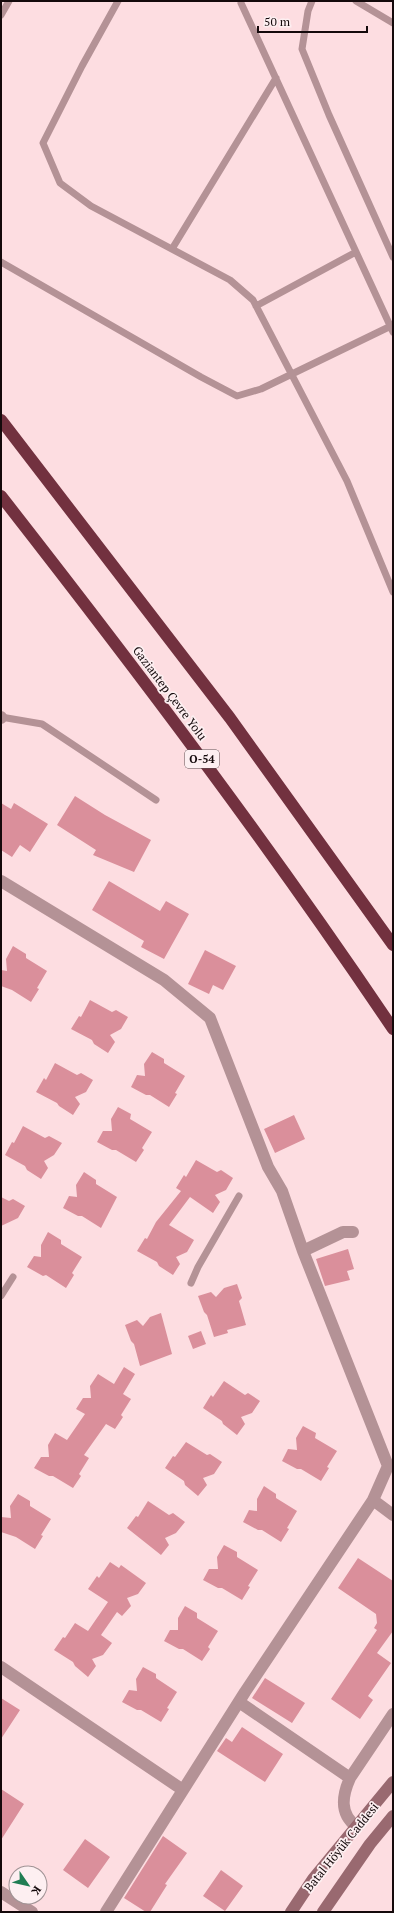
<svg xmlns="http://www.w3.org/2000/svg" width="394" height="1913" viewBox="0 0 394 1913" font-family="'PT Serif',serif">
<rect width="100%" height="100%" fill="#fddde1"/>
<path fill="#da8f9b" d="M75,796L105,815L151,840L134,872L93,855L96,850L57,825Z
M1,803L11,809L14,803L48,824L30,852L20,845L12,857L1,850Z
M109,881L160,911L166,901L189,914L164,959L141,947L144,941L92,910Z
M13,946L26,954V958L47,971L37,988L39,989L31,1002L12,990L1,986V970L7,971L6,959Z
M205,950L236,966L223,990L213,985L209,994L188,984Z
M90,1000L112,1012L116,1010L128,1017L121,1029L110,1035L115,1042L108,1053L94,1044L92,1040L71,1029L79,1016L81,1017Z
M152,1052L164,1059V1063L185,1076L175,1093L177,1094L169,1107L150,1095H146L131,1087L137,1075L145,1076L144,1064Z
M55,1063L77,1075L81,1073L93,1080L86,1092L75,1097L80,1104L73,1115L59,1106L57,1103L36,1092L44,1078L46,1080Z
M118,1107L131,1114L130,1119L152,1132L142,1148L144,1150L136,1162L116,1150H112L97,1142L103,1131H112L111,1119Z
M294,1115L305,1139L275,1153L264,1129Z
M23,1126L45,1138L49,1136L62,1143L54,1155L44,1161L48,1168L41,1179L27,1170L25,1166L5,1155L12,1142L14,1143Z
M196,1160L217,1172L221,1170L233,1178L226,1190L215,1195L220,1202L213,1213L190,1197L169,1225L194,1240L187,1252L176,1257L180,1264L173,1275L159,1266L157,1262L137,1251L145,1238L147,1239L156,1222L181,1191L176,1188L184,1175L186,1177Z
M84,1172L96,1180V1184L117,1197L101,1228L82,1216H78L63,1208L69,1196L77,1197L76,1185Z
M1,1197L9,1201L13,1199L25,1206L18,1218L1,1226Z
M48,1232L61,1240V1244L82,1257L72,1273L74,1275L66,1288L46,1275L43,1276L27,1267L34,1256L41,1257V1245Z
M348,1249L354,1269L347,1271L350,1280L325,1286L316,1259Z
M237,1284L242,1298L239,1301L246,1325L227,1330L228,1333L214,1337L207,1315L204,1312L198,1296L211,1292L216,1297L224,1288Z
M161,1313L172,1354L140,1366L134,1344L131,1341L125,1325L137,1320L143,1326L150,1317Z
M201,1331L206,1344L193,1349L188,1336Z
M124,1367L135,1374L123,1394L131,1399L121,1415L123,1417L115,1429L106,1424L84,1455L89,1458L79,1474L81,1476L73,1488L53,1476H49L34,1468L41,1457H49L48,1445L55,1433L67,1440L85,1414L76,1409L83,1398H91L90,1386L98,1374L114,1384Z
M224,1381L245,1395L248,1393L260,1401L252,1413L241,1417L245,1424L237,1435L223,1424L222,1421L203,1408L211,1395L213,1397Z
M303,1426L316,1433L315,1438L337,1451L327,1467L329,1468L321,1481L301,1469H297L282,1461L288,1449L297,1450L296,1438Z
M186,1442L207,1455L210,1454L222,1462L214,1474L203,1478L207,1485L198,1496L185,1485L184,1481L165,1468L173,1456L175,1457Z
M264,1486L276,1494V1498L297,1511L287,1528L289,1529L281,1542L262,1530H258L243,1522L249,1510L257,1511V1499Z
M18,1494L30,1501V1506L51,1519L41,1535L43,1536L35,1549L16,1537L1,1532V1517L11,1518L10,1506Z
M148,1501L169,1515L173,1513L185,1522L176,1533L165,1538L169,1545L161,1555L127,1528L136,1516L138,1517Z
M224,1545L237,1552V1557L258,1570L248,1586L250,1587L242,1600L222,1588H218L203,1580L209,1569H218L217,1557Z
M358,1558L393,1581V1631L377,1653L391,1663L368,1696L373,1700L360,1719L331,1699L377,1630L374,1628L377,1623L376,1614L338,1588Z
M110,1562L119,1568L121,1565L146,1583L138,1594L127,1598L131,1606L122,1616L117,1612L101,1635L112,1643L103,1655L92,1659L96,1666L88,1677L75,1666L73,1662L54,1650L63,1637L65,1638L75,1623L88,1631L108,1602L88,1589L97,1576L99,1578Z
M185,1606L197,1613V1618L218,1631L208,1647L210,1649L202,1661L183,1649H179L164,1641L170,1630H178V1618Z
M143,1667L156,1674V1678L177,1692L167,1708L169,1709L161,1722L141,1710H137L122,1702L129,1690L137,1691L136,1679Z
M265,1678L305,1703L292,1723L252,1698Z
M1,1698L20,1710L1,1739Z
M242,1727L283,1754L265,1782L217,1751L226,1738L232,1742Z
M1,1789L24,1804L1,1840Z
M163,1836L187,1853L165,1884L167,1885L150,1912H146L124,1898Z
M85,1839L110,1857L88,1888L63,1870Z
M221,1870L243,1886L225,1911L203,1896Z"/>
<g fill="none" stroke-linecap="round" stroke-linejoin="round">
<path stroke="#b49296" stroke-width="7" d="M118,1L82,66L43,143L60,183L91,206L230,280L253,300L347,481L393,592
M312,1L308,11L302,49L329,115L393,257
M356,1L393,23
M241,3L393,332
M1,15L9,1
M172,249L276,78
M1,262L201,377L237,396L261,389L393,325
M256,306L356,252
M1,717L42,724L156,800
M191,1283L198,1267L239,1196
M1,1296L13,1277"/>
<path stroke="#b49296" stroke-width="12" d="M1,717V718
M1,881L164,980L210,1018L268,1167L282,1191L303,1251L388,1466L373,1500L245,1692L106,1912
M303,1251L343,1232H353
M373,1500L393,1515
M1,1667L183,1790
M239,1702L350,1778
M357,1827C339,1814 342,1796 350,1778L393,1714
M1,1892L32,1912"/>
<path stroke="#996970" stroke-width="12" d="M291,1912L313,1879L393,1782
M323,1912L370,1844L393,1816"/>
<path stroke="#72313f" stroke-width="12" d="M1,420L230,718L393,945
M1,496C137,670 270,846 393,1029"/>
</g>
<g text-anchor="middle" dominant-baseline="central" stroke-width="3.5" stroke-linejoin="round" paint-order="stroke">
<rect fill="#fdeff1" stroke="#5a4e50" stroke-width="1" x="185" y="750" width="34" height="18" rx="3"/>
<g font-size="11" font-weight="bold" fill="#14090b">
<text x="202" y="759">O-54</text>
</g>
<g font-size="12" fill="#14090b" stroke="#fdeff1">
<text transform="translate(170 693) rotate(53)">Gaziantep Çevre Yolu</text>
<text transform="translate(341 1847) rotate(-51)">Batal Höyük Caddesi</text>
</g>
</g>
<rect width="394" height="1913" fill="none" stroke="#14090b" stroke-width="4"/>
<g transform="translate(28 1885) rotate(124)"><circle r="19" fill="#fdeff1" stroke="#a09395"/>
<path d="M0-3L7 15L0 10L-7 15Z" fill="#207d53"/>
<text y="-6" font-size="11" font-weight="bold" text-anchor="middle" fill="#14090b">K</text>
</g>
<path d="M258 26v6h109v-6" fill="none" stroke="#14090b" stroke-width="2"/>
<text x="264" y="26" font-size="12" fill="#14090b" stroke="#fdeff1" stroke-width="3" paint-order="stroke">50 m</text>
</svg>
